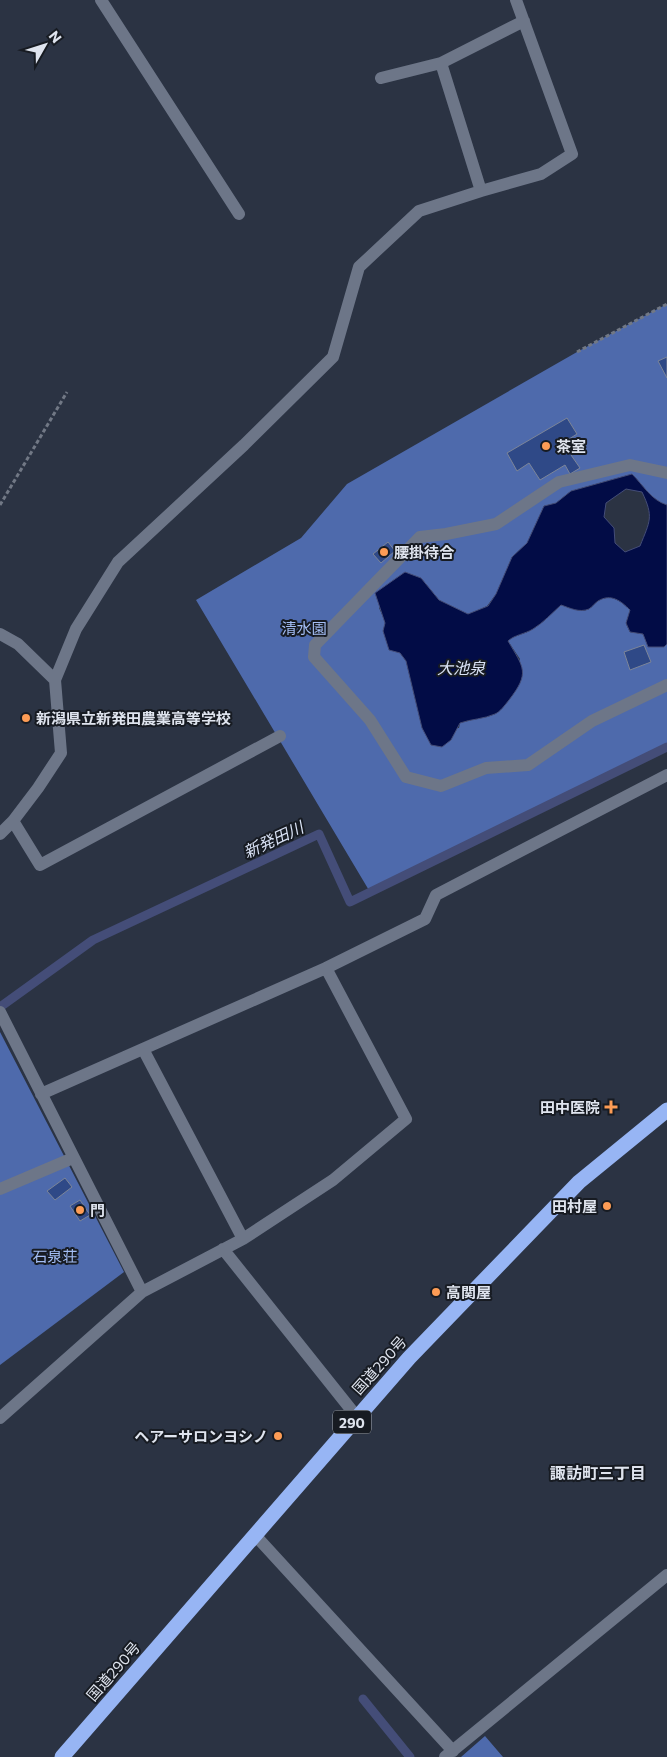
<svg xmlns="http://www.w3.org/2000/svg" width="667" height="1757" viewBox="0 0 667 1757" font-family="Commissioner,'Noto Sans JP',sans-serif">
<rect width="100%" height="100%" fill="#2b3343"/>
<path fill="#4e6aac" d="M667,304V505C651,500 643,485 632,474L571,491L556,503L544,506L527,543L512,557L496,594L487,606L468,615L439,600L421,578L379,608L400,653L406,661L422,728H459L460,723L495,714L520,659L508,641C514,635 525,634 533,629C543,623 552,613 561,605C570,608 580,613 589,609C592,607 595,603 598,601C611,593 621,601 630,610L626,624L630,632L642,634L664,647L667,644V747L370,892L196,600L301,538L347,484L577,352Z
M0,1032L124,1272L0,1365Z
M485,1736L503,1757H461Z"/>
<path fill="#020c46" stroke="#444d78" fill-rule="evenodd" d="M632,474C643,485 651,500 667,505V644L664,647H648L643,634L630,632L626,623L630,610C621,601 611,593 598,601C595,603 592,607 589,609C579,613 570,608 561,605C552,613 543,623 533,629C525,634 514,635 508,641C524,668 530,673 509,700C505,705 500,712 495,714C484,719 471,719 460,723L451,740L442,747L431,745L422,728L406,661L400,653L389,650L383,631L385,623L375,593L405,572L421,578L439,600L468,614L488,606L496,594L512,557L527,543L544,506L556,503L571,491ZM626,489L642,492C654,517 650,521 640,546L625,552L615,543L614,528L604,517L606,503Z"/>
<g fill="none" stroke-linecap="round" stroke-linejoin="round">
<path stroke="#444d78" stroke-width="9" d="M0,1007L93,940L319,834L350,902L667,747
M363,1699L410,1757"/>
</g>
<path fill="#2f4987" stroke="#7c8598" d="M667,357V378L658,361Z
M567,418L577,434L569,439L576,452L571,455L580,468L570,474L565,465L540,480L529,463L517,471L507,453Z
M388,542L395,551L381,563L373,554Z
M644,645L651,662L630,670L624,652Z
M65,1178L72,1187L55,1200L47,1191Z
M80,1200L90,1215L80,1221L70,1206Z"/>
<g fill="none" stroke-linecap="round" stroke-linejoin="round">
<path stroke="#717885" stroke-width="3" stroke-dasharray="4 2.5" stroke-linecap="butt" d="M577,352L667,304
M0,505L67,392"/>
<path stroke="#6d7688" stroke-width="12" d="M101,0L239,214
M441,63L481,191
M381,78L441,63L524,21
M667,473L630,465L559,482L496,524L446,534L420,537L315,645L314,657L370,720L406,777L441,786L486,768L528,765L592,721L667,685
M0,634L18,644L55,680
M13,821L40,865L280,736
M0,834L13,821L38,788L61,753L55,680L76,629L118,562L244,445L333,357L359,267L419,211L481,191L541,174L572,154L516,0
M0,1012L142,1292L243,1239L333,1180L406,1119L326,968L425,919L436,895L667,775
M143,1049L243,1239
M41,1094L326,968
M0,1189L73,1158
M223,1249L357,1417
M0,1418L142,1292
M255,1535L453,1751
M445,1757L667,1575"/>
<path stroke="#97b5f4" stroke-width="15" d="M62,1757L409,1358L579,1182L667,1110"/>
</g>
<g fill="#fd9c55" stroke="#171b22" stroke-width="2">
<circle cx="546" cy="446" r="5"/>
<circle cx="384" cy="552" r="5"/>
<circle cx="26" cy="718" r="5"/>
<path d="M608.5 1099.5h5v5h5v5h-5v5h-5v-5h-5v-5h5z"/>
<circle cx="607" cy="1206" r="5"/>
<circle cx="80" cy="1210" r="5"/>
<circle cx="436" cy="1292" r="5"/>
<circle cx="278" cy="1436" r="5"/>
</g>
<g text-anchor="middle" dominant-baseline="central" stroke-width="4" stroke-linejoin="round" paint-order="stroke">
<rect fill="#171b22" stroke="#a3a8b1" stroke-width="1" x="333" y="1410.5" width="38" height="23" rx="4"/>
<g font-size="14" font-weight="bold" fill="#dfe4ee">
<text x="352" y="1422">290</text>
</g>
<g font-size="15" font-weight="bold" fill="#dfe4ee" stroke="#171b22" text-anchor="start">
<text x="556" y="446">茶室</text>
<text x="394" y="552">腰掛待合</text>
<text x="36" y="718">新潟県立新発田農業高等学校</text>
<text x="600" y="1107" text-anchor="end">田中医院</text>
<text x="597" y="1206" text-anchor="end">田村屋</text>
<text x="90" y="1210">門</text>
<text x="446" y="1292">高関屋</text>
<text x="268" y="1436" text-anchor="end">ヘアーサロンヨシノ</text>
</g>
<g font-size="15" fill="#a4bef5" stroke="#171b22">
<text x="304" y="628">清水園</text>
<text x="55" y="1256">石泉荘</text>
</g>
<g font-size="15" fill="#dfe4ee" stroke="#171b22">
<text transform="translate(379 1365) rotate(-48)">国道290号</text>
<text transform="translate(113 1671) rotate(-49)">国道290号</text>
</g>
<g font-size="16" font-style="italic" fill="#dae3f6" stroke="#171b22">
<text x="461" y="667">大池泉</text>
<text transform="translate(273 839) rotate(-25)">新発田川</text>
</g>
<g font-size="16" font-weight="bold" fill="#dfe4ee" stroke="#171b22">
<text x="598" y="1472">諏訪町三丁目</text>
</g>
</g>
<g transform="translate(45 45) rotate(51)" stroke="#171b22" stroke-width="4" paint-order="stroke">
<path d="M0-4L9 19L0 12L-9 19Z" fill="#dfe4ee"/>
<text y="-8" font-size="14" font-weight="bold" text-anchor="middle" fill="#dfe4ee">N</text>
</g>
</svg>
